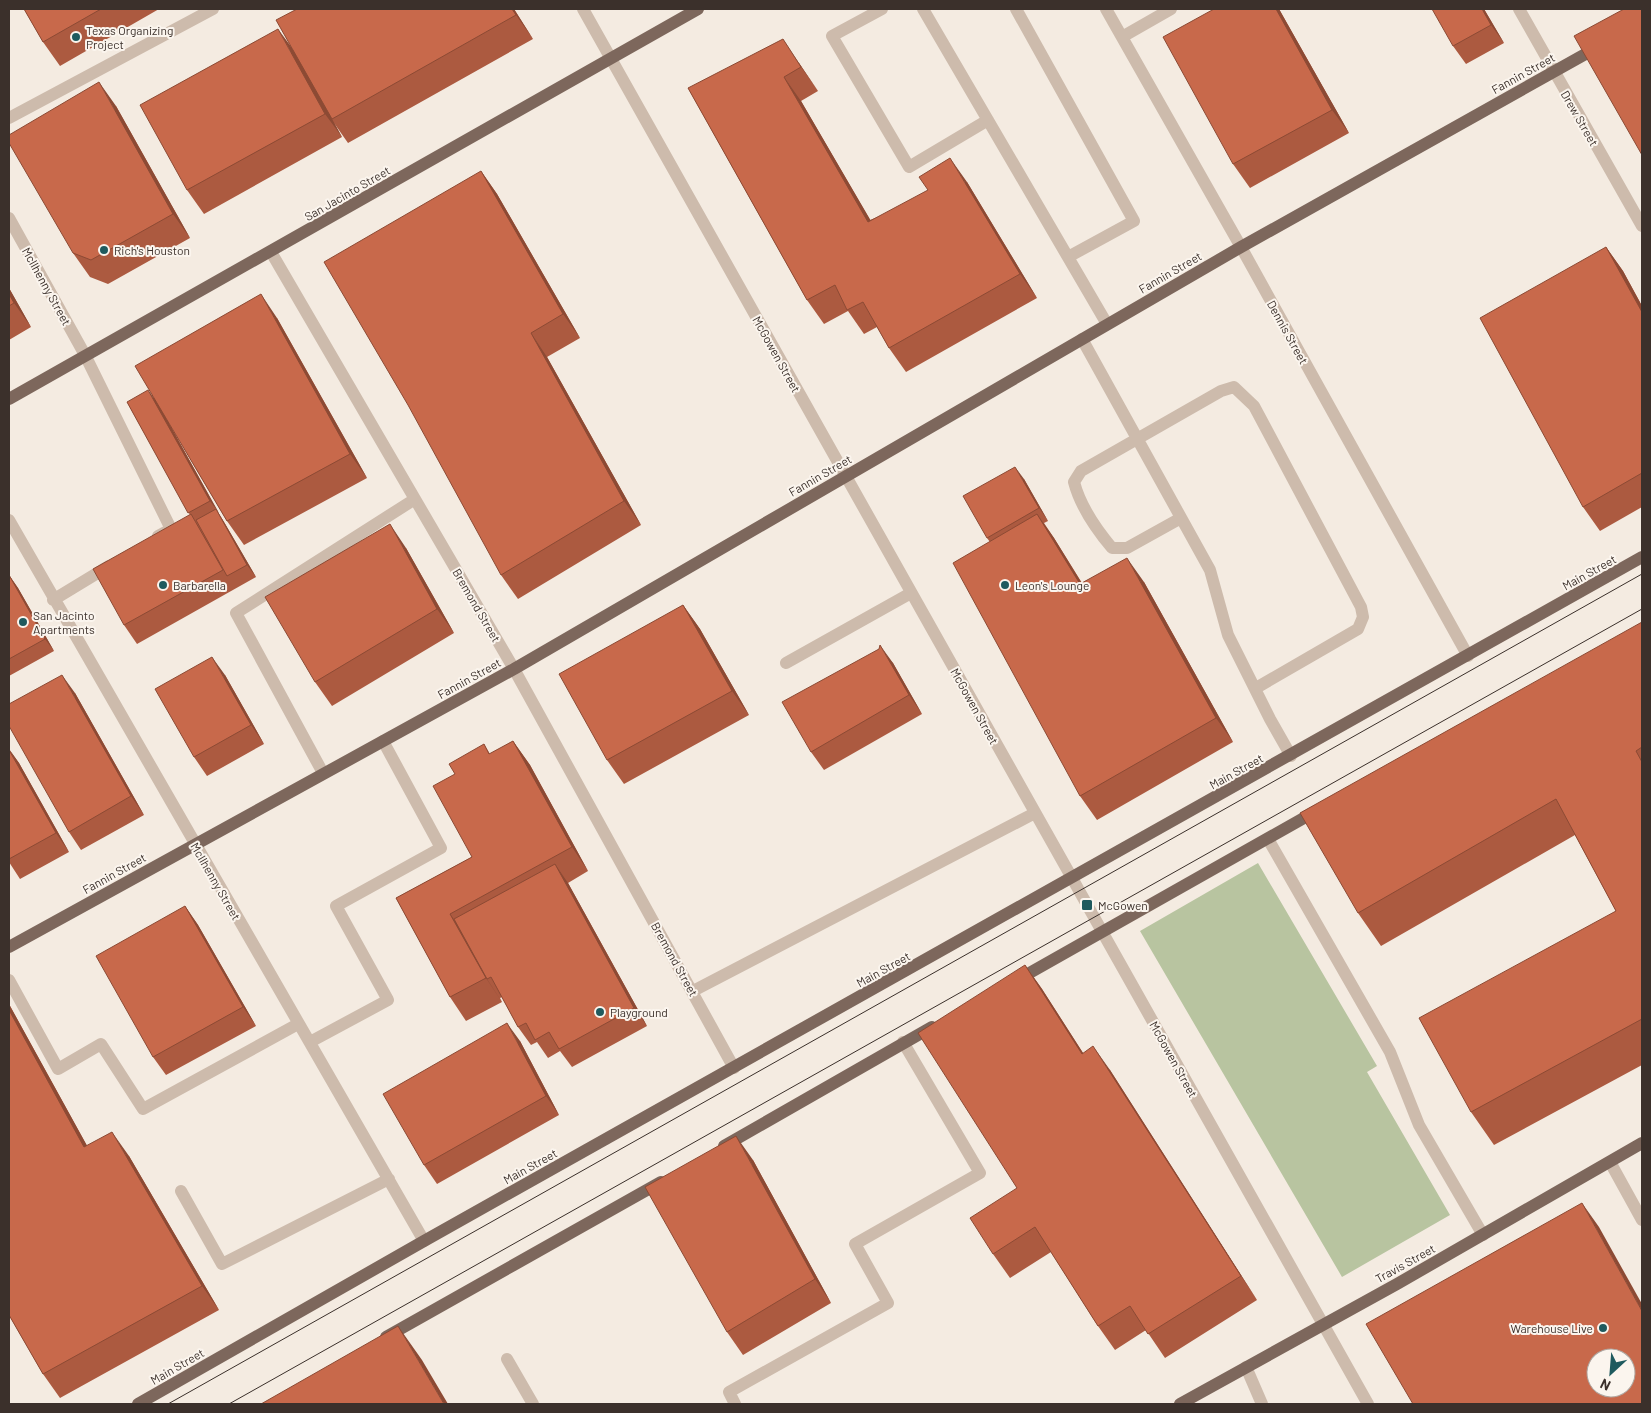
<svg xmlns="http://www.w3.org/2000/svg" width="1651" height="1413" viewBox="0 0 1651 1413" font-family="Barlow,sans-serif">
<rect width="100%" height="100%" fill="#f4ebe1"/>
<path fill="#b8c4a0" d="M1258,863L1377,1066L1367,1072L1450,1215L1342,1277L1140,931Z"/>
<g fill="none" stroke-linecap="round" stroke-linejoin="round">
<path stroke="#cdbbac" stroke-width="12" d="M583,9L1368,1404
M882,9L832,36L909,167L988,120
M923,9L1107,324
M1016,9L1134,221L1068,257
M1106,9L1241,247L1468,656
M1519,9L1642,226
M1122,37L1171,9
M9,118L213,9
M9,218L85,355L171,529L158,536
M271,252L514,669L734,1068
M1082,339L1210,570L1228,635L1270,719L1291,756
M1181,518L1127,548H1112C1096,529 1080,505 1074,482L1081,471L1221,391L1234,387L1254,406L1361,607L1363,617L1358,629L1256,688
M9,520L424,1241
M53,600L109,566
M786,663L911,593
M323,773L236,613L415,499
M1268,839L1390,1052L1419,1125L1483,1235
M9,980L58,1069L101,1044L143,1109L298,1024
M693,991L1035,813
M310,1042L388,1000L336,906L441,848L383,741
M1610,1162L1642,1220
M181,1191L222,1264L389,1179
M507,1359L533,1404
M1246,1367L1262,1404
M735,1404L729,1392L888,1303L855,1244L980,1173L903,1042"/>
<path stroke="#7d675c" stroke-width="12" d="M9,399L698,9
M9,947L514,669L1241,247L1598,47
M1017,980L1318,810
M724,1146L932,1027
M386,1337L661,1182
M138,1404L424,1241L1642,557
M1180,1404L1397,1284L1642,1143"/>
<path stroke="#3b302b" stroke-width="1" d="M168,1404L1642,574
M229,1404L1642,609"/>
</g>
<path fill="#ac5a40" d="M24,9H159L60,66L43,42Z
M297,9H514L533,39L348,143L334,123L342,137L204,214L187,190L293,50Z
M1214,9H1279L1349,133L1250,188L1233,164Z
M1484,9L1504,43L1466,64L1453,46Z
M799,63L818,91L801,101L870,220L967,182L1037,298L906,372L889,348L877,327L864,334L848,311L824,324L807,300L688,88Z
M116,106L190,238L108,284L90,277L73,253Z
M481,171L497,194L580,338L547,357L641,525L518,599L501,575Z
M1606,247L1623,271L1642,306V507L1600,531L1583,507Z
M9,288L31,327L9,340Z
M277,318L367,478L244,545L227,521L164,414L219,514L224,522L256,577L137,644L124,625L190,515L127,402L154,398Z
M1024,479L1048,521L1044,523L1054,538L1082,583L1144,582L1233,742L1097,820L1080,796L990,542L987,538Z
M406,548L454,633L332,706L315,682Z
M9,575L18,588L54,651L9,676Z
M683,605L700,629L749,715L624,784L607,760Z
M1642,622V1065L1494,1145L1471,1112L1616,911L1575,835L1381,946L1358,913Z
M879,649L893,663L922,714L824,770L811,752Z
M225,675L264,744L207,776L194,757Z
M75,693L144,815L81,850L69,832Z
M513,741L530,765L588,871L568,883L647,1026L572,1067L560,1051L548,1058L537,1042L531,1045L518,1027L502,997L500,998L502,1002L466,1021L450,997L396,898L472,857L455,774L484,744L490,754Z
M9,749L19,763L69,852L20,879L9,862Z
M185,906L198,925L256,1026L166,1075L153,1057Z
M1025,965L1042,989L1083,1053L1110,1070L1257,1300L1165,1358L1146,1330L1115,1350L1098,1326L1051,1252L1010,1278L993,1254L1017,1188Z
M9,1004L87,1146L129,1156L219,1310L60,1398L43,1374L9,1315Z
M520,1041L559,1115L437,1184L424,1165Z
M753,1160L831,1303L743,1355L727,1332Z"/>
<path fill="#8c4a34" d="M512,9H514L533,39L516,15Z
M1276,9H1279L1349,133L1332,110Z
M1482,9H1484L1504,43L1491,25Z
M278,29L295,52L342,137L325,114Z
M783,39L799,63L818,91L801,67Z
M784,77L801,101L885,245L868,222Z
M99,82L116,106L190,238L173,214Z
M950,158L967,182L1037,298L1020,274Z
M481,171L497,194L580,338L563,314Z
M1606,247L1623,271L1642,306V312Z
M9,288L31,327L14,303L9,294Z
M261,294L277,318L367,478L350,454Z
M531,333L547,357L641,525L624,501Z
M148,390L157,402L219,513L210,501Z
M1015,467L1024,479L1048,521L1039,508Z
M216,509L224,522L256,577L247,565Z
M1037,514L1054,538L1097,608L1080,584Z
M390,524L406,548L454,633L437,609Z
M1127,558L1144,582L1233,742L1216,718Z
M9,575L18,588L54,651L45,639Z
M683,605L700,629L749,715L732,691Z
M880,645L893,663L922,714L909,695Z
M212,657L225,675L264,744L251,725Z
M62,675L75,693L144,815L131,796Z
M513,741L530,765L588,871L572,847Z
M9,749L19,763L69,852L56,833Z
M555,864L568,883L647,1026L634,1008Z
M185,906L198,925L256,1026L243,1007Z
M450,914L467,937L487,979L502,1002L486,978Z
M1025,965L1042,989L1099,1078L1082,1054Z
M9,1004L10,1006L101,1171L84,1147L9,1010Z
M507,1023L520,1041L559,1115L546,1096Z
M1093,1046L1110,1070L1257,1300L1241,1276Z
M112,1132L129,1156L219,1310L202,1286Z
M736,1136L753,1160L831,1303L815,1279Z
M1582,1203L1599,1227L1642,1304V1311Z
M398,1326L422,1360L448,1404H444Z"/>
<path fill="#c8694b" stroke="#8c4a34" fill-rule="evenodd" d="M24,9H101L43,42Z
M297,9H512L516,15L332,119L276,20Z
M1214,9H1276L1332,110L1233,164L1163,37Z
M1432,9H1482L1491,25L1453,46Z
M1624,9H1642V155L1574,36Z
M278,29L325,114L187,190L140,105Z
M783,39L801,67L784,77L868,222L928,190L919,177L950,158L1020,274L889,348L863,302L847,310L835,285L807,300L688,88Z
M99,82L173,214L91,260L73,253L9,143V135Z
M481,171L563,314L531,333L624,501L501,575L408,405L324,262Z
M1606,247L1642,312V473L1583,507L1480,318Z
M9,294L14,303L9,306Z
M261,294L350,454L227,521L135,366Z
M148,390L210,501L188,513L127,402Z
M1015,467L1039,508L987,538L963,496Z
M216,509L247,565L227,576L196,520Z
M191,514L223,570L124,625L93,569Z
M1037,514L1080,584L1127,558L1216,718L1080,796L953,563Z
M390,524L437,609L315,682L265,597Z
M9,575L45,639L9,659Z
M683,605L732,691L607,760L559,674Z
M1642,622V747L1636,751L1642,762V1019L1471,1112L1419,1018L1616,911L1556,799L1358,913L1300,813Z
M880,645L909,695L811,752L782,702L879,649Z
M212,657L251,725L194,757L155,689Z
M62,675L131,796L69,832L9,726V704Z
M513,741L572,847L450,914L486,978L450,997L396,898L472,857L433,786L455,774L449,764L484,744L489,754Z
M9,750L56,833L9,859Z
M555,864L634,1008L559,1049L549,1032L535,1040L526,1023L518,1027L491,977L487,979L454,919Z
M185,906L243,1007L153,1057L96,956Z
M1025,965L1082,1054L1093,1046L1241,1276L1148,1334L1130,1306L1098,1326L1035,1227L993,1254L970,1218L1017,1188L918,1033Z
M9,1010L84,1147L112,1132L202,1286L43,1374L9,1315Z
M507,1023L546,1096L424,1165L383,1094Z
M736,1136L815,1279L727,1332L645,1187Z
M1582,1203L1642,1311V1404H1413L1366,1324ZM1596,1358H1626V1388H1596Z
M398,1326L444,1404H261Z"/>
<g fill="#1f5a5e" stroke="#fbf5ee" stroke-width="2">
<circle cx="76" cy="37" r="5"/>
<circle cx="104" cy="250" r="5"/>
<circle cx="163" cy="585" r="5"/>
<circle cx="1005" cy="585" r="5"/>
<circle cx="23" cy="622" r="5"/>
<rect x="1081" y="899" width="12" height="12" rx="2.5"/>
<circle cx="600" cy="1012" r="5"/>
<circle cx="1603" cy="1328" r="5"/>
</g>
<g text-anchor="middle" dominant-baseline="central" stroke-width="4" stroke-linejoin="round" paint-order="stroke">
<g font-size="12" fill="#3b302b" stroke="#fbf5ee" text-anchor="start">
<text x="86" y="30">Texas Organizing<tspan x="86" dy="14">Project</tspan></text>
<text x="114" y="250">Rich's Houston</text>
<text x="173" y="585">Barbarella</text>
<text x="1015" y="585">Leon's Lounge</text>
<text x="33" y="615">San Jacinto<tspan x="33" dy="14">Apartments</tspan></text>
<text x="1098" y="905">McGowen</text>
<text x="610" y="1012">Playground</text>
<text x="1593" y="1328" text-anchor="end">Warehouse Live</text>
</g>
<g font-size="12" fill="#3b302b" stroke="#fbf5ee">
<text transform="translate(1523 73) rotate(-29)">Fannin Street</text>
<text transform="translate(1580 118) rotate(60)">Drew Street</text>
<text transform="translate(347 193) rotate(-30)">San Jacinto Street</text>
<text transform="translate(1170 272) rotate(-30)">Fannin Street</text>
<text transform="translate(47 286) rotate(61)">McIlhenny Street</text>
<text transform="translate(1288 332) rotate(61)">Dennis Street</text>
<text transform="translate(777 354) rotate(61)">McGowen Street</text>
<text transform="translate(820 475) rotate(-30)">Fannin Street</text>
<text transform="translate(1589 572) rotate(-29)">Main Street</text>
<text transform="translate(477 605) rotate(60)">Bremond Street</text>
<text transform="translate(469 678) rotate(-29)">Fannin Street</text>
<text transform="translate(975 706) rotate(61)">McGowen Street</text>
<text transform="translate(1236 771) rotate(-29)">Main Street</text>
<text transform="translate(114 873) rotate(-29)">Fannin Street</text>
<text transform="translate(216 881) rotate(60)">McIlhenny Street</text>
<text transform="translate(675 959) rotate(61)">Bremond Street</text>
<text transform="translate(883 969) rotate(-29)">Main Street</text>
<text transform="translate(1174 1059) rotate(61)">McGowen Street</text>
<text transform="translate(530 1166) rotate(-29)">Main Street</text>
<text transform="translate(1405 1263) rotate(-29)">Travis Street</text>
<text transform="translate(177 1366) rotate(-30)">Main Street</text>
</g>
</g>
<rect width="1651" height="1413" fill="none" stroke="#3b302b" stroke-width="20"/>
<g transform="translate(1611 1373) rotate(206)"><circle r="24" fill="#fbf5ee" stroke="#aea6a0"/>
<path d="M0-4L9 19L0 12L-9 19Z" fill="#1f5a5e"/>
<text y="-8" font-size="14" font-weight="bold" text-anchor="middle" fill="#3b302b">N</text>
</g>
</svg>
